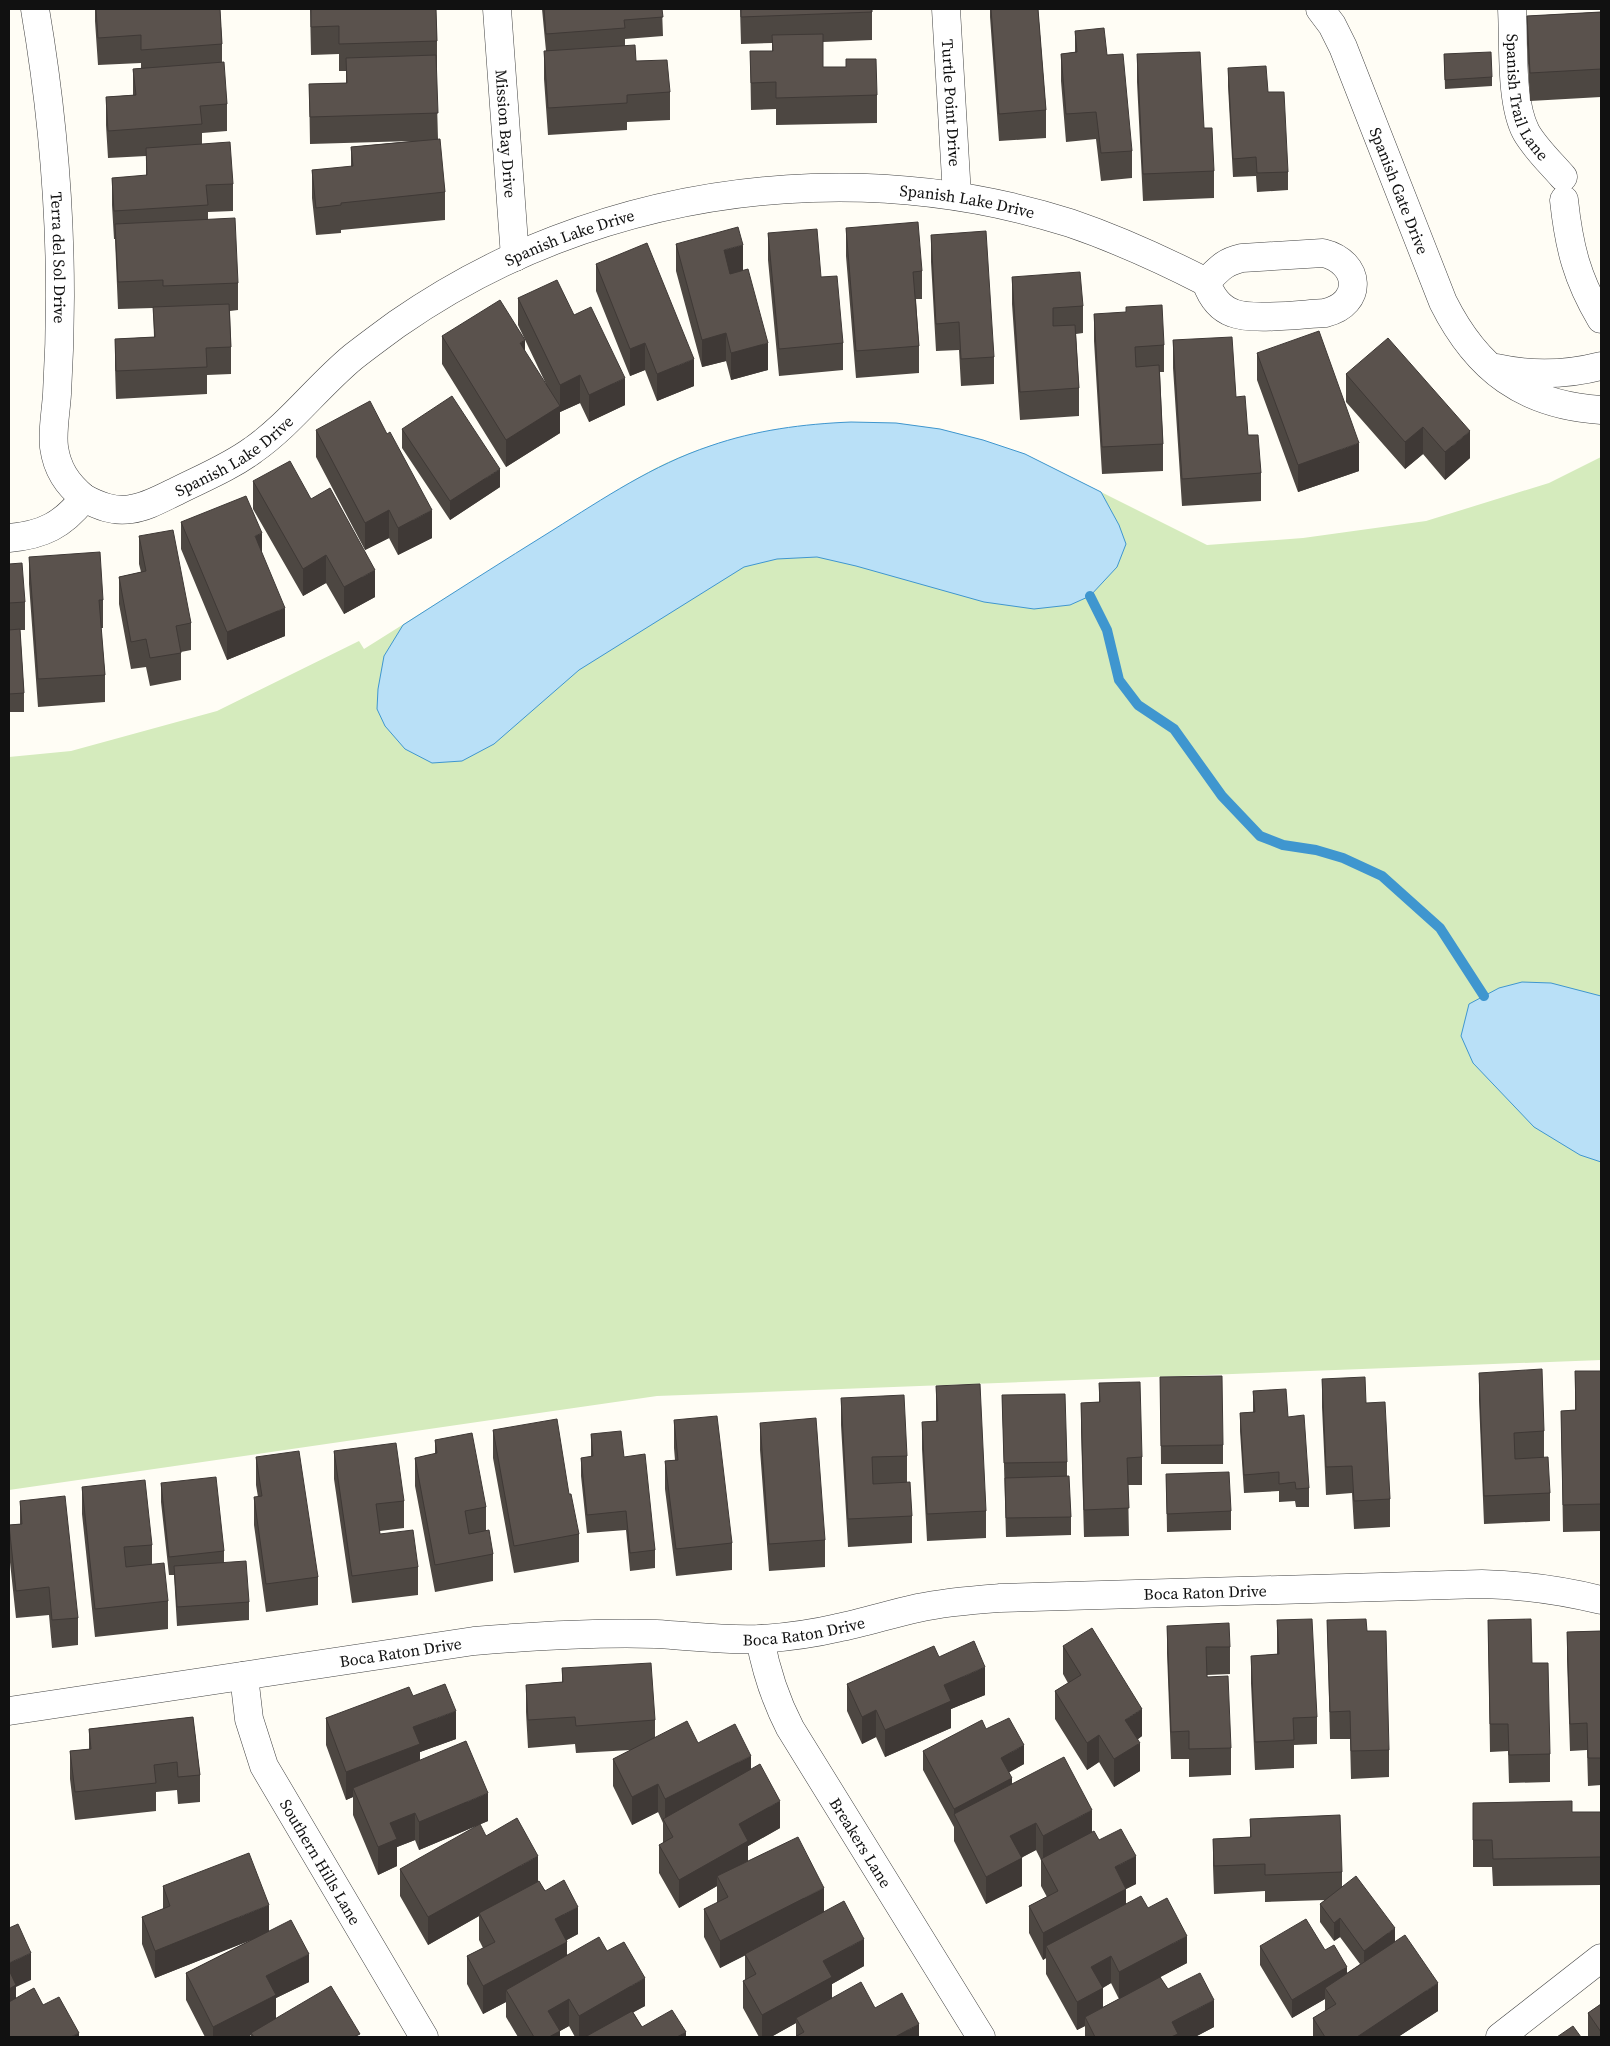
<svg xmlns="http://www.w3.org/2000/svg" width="1610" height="2046" viewBox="0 0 1610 2046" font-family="'Source Serif 4',serif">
<rect width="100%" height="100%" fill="#fffdf5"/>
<path fill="#d5ebbd" d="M851,422L896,423L940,429L983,440L1025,454L1207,545L1303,538L1426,521L1549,483L1601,457V1360L657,1396L9,1490V757L71,751L217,711L359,641L364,649L622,487C636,479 651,470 666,463C725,436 787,425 851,422Z"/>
<path fill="#b9e0f7" stroke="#3f96cf" d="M851,422L896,423L940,429L983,440L1025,454L1101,492L1119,525L1126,544L1117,567L1090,596L1070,605L1034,609L984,602L856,566L817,557L777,559L744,567L579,670L494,744L462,761L432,763L405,749L385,726L377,709L378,689L384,656L403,625C453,593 503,561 553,530C604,498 653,465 710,446C756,430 803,424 851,422Z
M1522,982L1551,983L1601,996V1162L1580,1155L1534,1127L1473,1063L1461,1036L1469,1004L1499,988Z"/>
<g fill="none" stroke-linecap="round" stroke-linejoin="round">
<path stroke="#3f96cf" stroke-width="10" d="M1090,596L1107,630L1119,680L1138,705L1174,729L1222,796L1260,836L1283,845L1316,850L1343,858L1382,876L1440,928L1484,996"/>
<g stroke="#444" stroke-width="29">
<g id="minor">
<path id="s1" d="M35,9C51,103 60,200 60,296C60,329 59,361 57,394C56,411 52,431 54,447C57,469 67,484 84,498"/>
<path id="s2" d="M497,9L515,257"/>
<path id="s3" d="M946,9L957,196"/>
<path id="s4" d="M1320,9L1332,25L1343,47L1443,302C1477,370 1524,405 1601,410"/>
<path id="s5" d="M1512,9C1514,43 1510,102 1526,132C1535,148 1551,163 1563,177"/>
<path d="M1564,200C1569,247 1577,279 1601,319"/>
<path d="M1496,368C1532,376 1566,375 1601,366"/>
<path id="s6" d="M9,538C43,535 63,525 84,498C99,506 114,512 131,509C147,507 162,498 177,491C203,478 230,467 253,450C290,424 318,386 353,357C367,346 382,335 397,324C446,290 500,261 555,240C719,177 903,170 1070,223C1117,239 1163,260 1206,282C1211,296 1219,308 1233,313C1252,321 1303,314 1325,313C1364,304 1361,262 1323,253L1242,258C1224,262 1219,269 1206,282"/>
<path id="s7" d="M760,1639C766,1671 775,1699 790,1728L981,2037"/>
<path id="s8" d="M244,1676L249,1719L264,1766L424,2037"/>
<path id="s9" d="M9,1711L474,1641C534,1636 595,1632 656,1634C691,1636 726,1641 762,1639C787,1637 812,1634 837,1628C864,1623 890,1614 918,1608C945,1602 973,1600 1000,1598L1482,1584C1523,1585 1561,1590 1601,1600"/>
<path d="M1500,2037L1601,1958"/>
</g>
</g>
<use href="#minor" stroke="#fff" stroke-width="28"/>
</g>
<path fill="#4d4742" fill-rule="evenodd" d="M95,9H220L222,44V62L227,104V131L202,133V144L233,184V211L208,212V220L238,283V310L230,311L231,347V374L207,375V394L116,399L115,366V339L154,337L153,308L118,309L115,239H114L112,205V178L146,176V156L108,158L106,125V97L133,95V69L141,68V63L98,65L95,21Z
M310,9H436L437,41V68H436L438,139L445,192V220L341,230V233L316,235L312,198V170L351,167V147L412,141L310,144L309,84L346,83V71H339V54L311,55Z
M542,9H662L663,36L625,39V46L636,61L670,92V120L627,122V130L548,135L544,79V51H546Z
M740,9H872V40L823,42V67H846V59L877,95V123L776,125V109L751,110L750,51H772V43L741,44Z
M990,9H1038L1046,110V138L999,141L990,17Z
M1601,12V97L1530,101L1527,44V16Z
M1075,31L1107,55L1132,151V178L1101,181L1096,139L1066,142L1061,81V54L1075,52Z
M1137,54L1204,128L1214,171V198L1143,201L1137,82Z
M1444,54L1492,77V86L1445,89Z
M1228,68L1268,92L1288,172V190L1257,192L1256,176L1233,177L1228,86Z
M846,228L922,271V299H916L919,346V373L856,378L846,256Z
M768,233L821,277L843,343V370L779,376L768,260Z
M931,235L994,357V384L961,386L959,350L936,351L931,262Z
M676,244L743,270L768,370L731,380L726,361L702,367L676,271Z
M596,264L694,386L657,401L645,370L630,376L596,291Z
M1012,277L1083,306V333L1076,334L1079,388V416L1020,420L1012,304Z
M518,298L574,315L625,405L589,422L580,403L560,412V433L506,467L442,364V336L546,384L518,325Z
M1094,314L1164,345V372H1160L1163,444V471L1102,474L1094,341Z
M1173,340L1236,397L1248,435L1261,473V501L1182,506L1173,368Z
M1257,353L1359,471L1298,492L1257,380Z
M1346,374L1470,458L1445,480L1423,454L1405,469L1346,402Z
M402,429L500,487L450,520L402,448Z
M316,430L432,538L398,555L389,538L365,550L316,457Z
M253,481L311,499L375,597L344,614L326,583L303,596L253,509Z
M181,522L262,554L285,636L227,660L181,549Z
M139,536L191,623V650L181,652V680L150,686L146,667L131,669L119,604V577L141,572L139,564Z
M29,557L103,600V628H101L105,675V702L38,707L29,584Z
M9,564L25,602V630H20L24,693V712H9Z
M1575,1371H1601V1531L1563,1532L1561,1411L1575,1410Z
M1479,1373L1544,1431V1458L1550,1493V1521L1484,1524L1479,1400Z
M1160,1377L1223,1445V1464H1161Z
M1322,1379L1366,1403L1390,1499V1527L1354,1529L1352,1493L1326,1495L1322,1407Z
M1099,1383L1142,1457V1485H1128L1129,1536L1084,1537L1081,1430V1403L1099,1402Z
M936,1386L986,1511V1538L927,1541L922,1449V1422L936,1421Z
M1253,1391L1288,1417L1309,1488V1507H1296L1295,1501L1279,1502V1491L1244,1493L1240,1431V1413L1253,1412Z
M1002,1395L1067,1462V1476L1071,1517V1535L1006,1537Z
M841,1398L907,1456V1482L912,1516V1543L848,1547L841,1425Z
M674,1420L732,1543V1570L676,1576L665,1489V1461L675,1460L674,1448Z
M760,1423L825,1540V1567L769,1571L760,1450Z
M493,1430L579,1534V1562L514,1573L493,1458Z
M591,1434L624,1457L655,1550V1568L630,1571L626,1530L587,1533L581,1476V1458L591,1457Z
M435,1440L486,1507V1531L493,1554V1581L435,1592L415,1486V1458L435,1454Z
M334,1451L404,1501V1528L380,1531V1534L418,1567V1595L352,1603L334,1479Z
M256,1457L318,1577V1605L266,1612L254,1525V1497H258L256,1485Z
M1166,1474L1231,1511V1530L1167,1532Z
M161,1483L224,1551V1562L249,1602V1620L177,1626L174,1575H169L161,1502Z
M82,1487L152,1545V1564L168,1601V1629L95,1637L82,1514Z
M20,1501L78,1618V1645L52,1648L49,1615L16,1618L9,1553V1525L20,1524Z
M1277,1620L1317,1717V1744L1294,1745V1768L1255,1770L1251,1683V1656L1277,1654Z
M1327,1620L1367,1631L1389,1750V1777L1351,1779L1350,1739H1330Z
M1488,1620L1532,1663L1550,1754V1782L1509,1783L1508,1751L1490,1752Z
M1167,1626L1230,1647V1674L1207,1675L1231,1748V1775L1189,1777V1759H1171L1167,1653Z
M1601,1631V1785L1588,1786L1587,1750L1570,1751L1567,1659V1632Z
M1063,1646L1142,1736L1137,1740L1140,1771L1114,1787L1099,1762L1087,1770L1055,1719V1691L1068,1683L1063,1674Z
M939,1657L985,1695L951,1709V1728L885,1757L876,1737L862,1744L847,1711V1684Z
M562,1668L655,1720V1737L698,1743L751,1769L780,1828L748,1846V1861L824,1911L864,1966L832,1984V1998L875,2008L919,2037L796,2036V2023L771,2037H759L743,2008V1981L745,1980V1955L720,1968L704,1937V1909L717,1903V1886L679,1908L659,1873V1845L663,1843V1823L658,1812L632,1825L613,1786V1759L631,1750L576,1753L575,1744L528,1748L526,1712V1685L562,1682Z
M413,1696L456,1739L420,1752V1760L488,1821L419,1850L415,1840L397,1847V1866L378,1875L353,1815V1797L346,1800L326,1745V1718Z
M193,1717L200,1775V1802L178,1804L177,1790L156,1792V1811L75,1820L70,1779V1751L89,1749V1729Z
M986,1729L1024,1764L1009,1772L1012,1784L1092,1832L1136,1884L1126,1889V1904L1148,1908L1187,1963L1160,1977L1168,1989L1214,2027L1195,2037H1085V2026L1077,2030L1046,1974V1958L1043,1960L1029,1933V1906L1047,1897L1041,1886V1860L1036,1850L1022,1857V1886L986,1904L954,1841V1827L923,1770V1751ZM1111,1983L1119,1999L1103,2007V1988Z
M1473,1803L1572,1812H1601V1885L1493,1886L1492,1867H1473Z
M1250,1819L1342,1872V1887L1395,1941L1438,2011L1398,2037H1313V2018L1325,2011V1999L1292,2018L1260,1965V1946L1325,1950L1347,1973L1360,1964L1340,1937L1334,1941L1320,1922V1904L1325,1900L1265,1902V1891L1214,1894L1213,1866V1839L1250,1837Z
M486,1836L538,1881L578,1934L567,1940V1955L607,1951L645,2006L633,2012L642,2027L686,2037H575L569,2026L560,2031V2037H518L506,2017V2002L483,2014L467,1984V1956L483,1948L479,1940V1916L428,1945L400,1896V1869Z
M163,1886L269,1931L309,1982L276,1998V2018L360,2037H251V2035L248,2037H205L186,2000V1973L253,1939L155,1978L142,1944V1917L163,1909Z
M1601,2004V2037H1588V2013Z"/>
<path fill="#3f3936" d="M743,245V273L724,278V250Z
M726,333V361L702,367V340Z
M525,340V367L520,343Z
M645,343V370L630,376V349Z
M768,343V370L731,380V353Z
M694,359V386L657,401V374Z
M580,375V403L560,412V433L506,467V440L560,406V385Z
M625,378V405L589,422V395Z
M1423,427V454L1405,469V442Z
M1470,431V458L1445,480V452Z
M1359,443V471L1298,492V465Z
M500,469V487L450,520V501Z
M389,510V538L365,550V523Z
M432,510V538L398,555V528Z
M262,533V560L255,536Z
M326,555V583L303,596V569Z
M375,570V597L344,614V587Z
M285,608V636L227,660V632Z
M985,1667V1695L951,1709V1728L885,1757V1730L944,1685Z
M1142,1709V1736L1125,1748V1720Z
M876,1710V1737L862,1744V1717Z
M456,1711V1739L420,1752V1772L353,1788V1797L346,1800V1772L413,1727Z
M1099,1735V1762L1087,1770V1743Z
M1140,1743V1771L1114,1787V1759Z
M1024,1745V1764L1001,1777V1758Z
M751,1756V1783L665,1823V1799Z
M1012,1778V1797L954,1814V1809Z
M658,1784V1812L632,1825V1797Z
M488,1793V1821L419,1850V1822Z
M780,1801V1828L748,1846V1868L717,1876V1886L679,1908V1880L739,1824Z
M1092,1810V1838L1043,1864V1836Z
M415,1813V1840L397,1847V1866L378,1875V1847L390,1823Z
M1036,1823V1850L1010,1864V1836Z
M538,1856V1883L479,1913V1916L428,1945V1917Z
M1136,1856V1884L1126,1889V1916L1046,1946V1958L1043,1960V1933L1115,1867Z
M1022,1858V1886L986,1904V1877Z
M824,1888V1916L720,1968V1941Z
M269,1905V1933L155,1978V1951Z
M578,1907V1934L555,1946V1919Z
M1340,1918V1937L1334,1941V1923Z
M1395,1928V1947L1364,1970V1951Z
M1187,1936V1963L1119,1999V1972Z
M864,1939V1966L832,1984V2004L796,2018V2023L771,2037H762V2015L823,1961Z
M567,1942V1969L506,1990V2002L483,2014V1986Z
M31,1953V1980L16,1987V2013L9,2016V1963Z
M309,1954V1982L276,1998V2023L251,2033V2035L248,2037H213V2027L266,1976Z
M1111,1956V1983L1091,1994V1967Z
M1347,1967V1986L1325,1988V1999L1292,2018V2000Z
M645,1978V2006L589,2037H579V2016Z
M1438,1983V2011L1398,2037H1357Z
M1103,1988V2016L1085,2017V2026L1077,2030V2002Z
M569,1999V2026L560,2031V2037H548V2011Z
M1214,2000V2027L1195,2037H1171L1172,2022Z
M919,2024V2037H895Z
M686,2032V2037H677Z
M79,2033V2037H71Z"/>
<path fill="#5a524d" stroke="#3f3936" d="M96,9H220L222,44L141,50V35L98,38Z
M311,9H436L437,41L339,44V26L311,27Z
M544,9H662L663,17L624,20L625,28L546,34Z
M741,9H872V12L741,17Z
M991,9H1038L1046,110L999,114Z
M1601,12V69L1530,73L1527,16Z
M1104,28L1107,55L1123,54L1132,151L1101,153L1096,112L1066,114L1061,54L1077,52L1075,31Z
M823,34V67H846V59H876L877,95L776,98V82L751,83L750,51H773L772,35Z
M635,45L636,61L667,60L670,92L627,95V103L548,108L544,51Z
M1200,52L1204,128H1212L1214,171L1143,174L1137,54Z
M1491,52L1492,77L1445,80L1444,54Z
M436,55L438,113L310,117L309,84L347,83L346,58Z
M224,62L227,104L200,106L202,124L108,131L106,97L136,95L133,69Z
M1266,66L1268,92H1284L1288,172L1257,173L1256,157L1233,159L1228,68Z
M440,139L445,192L341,203V205L316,208L312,170L353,166L351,147Z
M230,142L233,184L206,185L208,205L114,211L112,178L147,175L146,148Z
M235,218L238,283L163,286V280L118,282L115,224Z
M918,222L922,271L913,272L919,346L856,351L846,228Z
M738,227L743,245L724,250L730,274L748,269L768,343L731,353L726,333L702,340L676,244Z
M817,229L821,277L837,276L843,343L779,349L768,233Z
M986,231L994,357L961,359L959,322L936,324L931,235Z
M647,243L694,359L657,374L645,343L630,349L596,264Z
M1080,272L1083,306L1053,308V326L1075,325L1079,388L1020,392L1012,277Z
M557,280L574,315L591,307L625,378L589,395L580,375L560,385L518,298Z
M500,300L525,340L520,343L560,406L506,440L442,336Z
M229,304L231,347L206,348L207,367L116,371L115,339L155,337L153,307Z
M1162,305L1164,345L1135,347L1136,367L1159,365L1163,444L1102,447L1094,314L1126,312V307Z
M1319,331L1359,443L1298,465L1257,353Z
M1232,337L1236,397L1245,396L1248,435H1258L1261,473L1182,479L1173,340Z
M1388,338L1470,431L1445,452L1423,427L1405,442L1346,374Z
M452,396L500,469L450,501L402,429Z
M370,401L387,434L390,432L432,510L398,528L389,510L365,523L316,430Z
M290,461L311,499L330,488L375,570L344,587L326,555L303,569L253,481Z
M246,496L262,533L255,536L285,608L227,632L181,522Z
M173,530L191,623L176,626L181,653L150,658L146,639L131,642L119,577L146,571L139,536Z
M100,552L103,600H99L105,675L38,679L29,557Z
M22,563L25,602L9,603V564Z
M20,629L24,693L9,694V630Z
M1542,1369L1544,1431L1514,1433L1515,1459L1548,1457L1550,1493L1484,1496L1479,1373Z
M1575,1371H1601V1504L1563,1505L1561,1411L1576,1410Z
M1222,1376L1223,1445L1161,1446L1160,1377Z
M1365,1377L1366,1403L1385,1402L1390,1499L1354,1501L1352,1466L1326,1467L1322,1379Z
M1140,1382L1142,1457L1127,1458L1129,1508L1084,1510L1081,1403L1100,1402L1099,1383Z
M980,1384L986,1511L927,1514L922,1422L938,1421L936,1386Z
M1286,1389L1288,1417L1304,1415L1309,1488L1296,1489L1295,1482L1279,1484V1472L1244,1475L1240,1413L1255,1412L1253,1391Z
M1065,1394L1067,1462L1004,1463L1002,1395Z
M904,1395L907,1456L872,1457L873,1484L910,1482L912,1516L848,1519L841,1398Z
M717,1416L732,1543L676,1549L665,1461L678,1460L674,1420Z
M816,1418L825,1540L769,1544L760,1423Z
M557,1419L569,1494H571L579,1534L514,1546L493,1430Z
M621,1431L624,1457L645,1454L655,1550L630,1553L626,1511L587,1515L581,1458L593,1456L591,1434Z
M472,1433L486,1507L465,1511L469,1534L489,1530L493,1554L435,1565L415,1458L437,1453L435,1440Z
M396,1443L404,1501L376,1504L380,1534L413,1530L418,1567L352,1576L334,1451Z
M299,1451L318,1577L266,1584L254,1497L262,1496L256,1457Z
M1229,1472L1231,1511L1167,1514L1166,1474Z
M1069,1476L1071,1517L1006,1518L1005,1478Z
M216,1477L224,1551L169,1557L161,1483Z
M145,1480L152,1545L124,1547L126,1567L164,1563L168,1601L95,1609L82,1487Z
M65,1496L78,1618L52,1620L49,1587L16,1591L9,1525L22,1524L20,1501Z
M246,1561L249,1602L177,1607L174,1566Z
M1312,1619L1317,1717L1293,1718L1294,1740L1255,1742L1251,1656L1279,1654L1277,1620Z
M1366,1619L1367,1631H1386L1389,1750L1351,1751L1350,1711L1330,1712L1327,1620Z
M1531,1619L1532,1663H1548L1550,1754L1509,1755L1508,1724H1490L1488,1620Z
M1229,1623L1230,1647H1206L1207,1677L1228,1676L1231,1748L1189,1749V1731L1171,1732L1167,1626Z
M1092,1628L1142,1709L1125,1720L1140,1743L1114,1759L1099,1735L1087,1743L1055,1691L1081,1675L1063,1646Z
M1601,1631V1758H1588L1587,1723L1570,1724L1567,1632Z
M974,1641L985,1667L944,1685L951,1701L885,1730L876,1710L862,1717L847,1684L934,1646L939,1657Z
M651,1663L655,1720L576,1726L575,1717L528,1720L526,1685L563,1682L562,1668Z
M445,1684L456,1711L413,1727L420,1744L346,1772L326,1718L409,1687L413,1696Z
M193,1717L200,1775L178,1777L177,1762L154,1765L156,1783L75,1792L70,1751L91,1749L89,1729Z
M1009,1718L1024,1745L1001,1758L1012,1778L954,1809L923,1751L982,1720L986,1729Z
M687,1721L698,1743L735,1724L751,1756L665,1799L658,1784L632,1797L613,1759Z
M466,1741L488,1793L419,1822L415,1813L390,1823L397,1839L378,1847L353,1788Z
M1064,1757L1092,1810L1043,1836L1036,1823L1010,1836L1022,1858L986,1877L954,1814Z
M760,1764L780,1801L739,1824L748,1841L679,1880L659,1845L673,1837L663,1819Z
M1572,1801V1812H1601V1857L1493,1859L1492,1840H1473V1803Z
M1340,1815L1342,1872L1265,1875V1864L1214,1866L1213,1839L1251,1837L1250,1819Z
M517,1818L538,1856L428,1917L400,1869L480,1824L486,1836Z
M1121,1829L1136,1856L1115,1867L1126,1889L1043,1933L1029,1906L1058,1891L1041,1859L1094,1831L1099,1840Z
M798,1837L824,1888L720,1941L704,1909L728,1897L717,1876Z
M249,1853L269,1905L155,1951L142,1917L170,1906L163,1886Z
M1356,1876L1395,1928L1364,1951L1340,1918L1334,1923L1320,1904Z
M564,1880L578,1907L555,1919L567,1942L483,1986L467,1956L495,1942L479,1913L539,1881L545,1891Z
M1141,1896L1148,1908L1167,1898L1187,1936L1119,1972L1111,1956L1091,1967L1103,1988L1077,2002L1046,1946Z
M844,1901L864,1939L823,1961L832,1977L762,2015L743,1981L756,1974L745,1954Z
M1306,1919L1325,1950L1334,1945L1347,1967L1292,2000L1260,1946Z
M291,1920L309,1954L266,1976L276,1995L213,2027L186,1973Z
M18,1924L31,1953L9,1963V1928Z
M1405,1935L1438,1983L1357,2037H1325L1313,2018L1336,2004L1325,1988Z
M599,1937L607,1951L624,1942L645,1978L579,2016L569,1999L548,2011L560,2031L549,2037H534L506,1990Z
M9,1970L16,1985L9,1989Z
M1200,1973L1214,2000L1172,2022L1178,2034L1171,2037H1095L1085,2017L1160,1977L1168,1989Z
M861,1982L875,2008L902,1993L919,2024L895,2037H795L804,2032L796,2018Z
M331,1986L360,2034L354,2037H254L251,2033Z
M34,1988L43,2005L59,1997L79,2033L71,2037H9V2002Z
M1601,2004V2032L1588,2013Z
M672,2010L686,2032L677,2037H585L632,2011L642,2027Z
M1573,2026L1581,2037H1557Z"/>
<g text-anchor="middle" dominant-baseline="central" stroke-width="5" stroke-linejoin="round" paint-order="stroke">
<g font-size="16" fill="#111" stroke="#fff">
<text stroke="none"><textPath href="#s5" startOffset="91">Spanish Trail Lane</textPath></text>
<text stroke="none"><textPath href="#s3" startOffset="94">Turtle Point Drive</textPath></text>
<text stroke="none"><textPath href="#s2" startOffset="125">Mission Bay Drive</textPath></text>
<text stroke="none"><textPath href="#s4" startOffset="199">Spanish Gate Drive</textPath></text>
<text stroke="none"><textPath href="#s6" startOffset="1064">Spanish Lake Drive</textPath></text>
<text stroke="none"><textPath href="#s6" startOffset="659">Spanish Lake Drive</textPath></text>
<text stroke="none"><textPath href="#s1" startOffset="250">Terra del Sol Drive</textPath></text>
<text stroke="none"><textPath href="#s6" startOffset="254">Spanish Lake Drive</textPath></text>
<text stroke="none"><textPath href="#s9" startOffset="1206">Boca Raton Drive</textPath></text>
<text stroke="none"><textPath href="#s9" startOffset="801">Boca Raton Drive</textPath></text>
<text stroke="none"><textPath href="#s9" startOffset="396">Boca Raton Drive</textPath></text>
<text stroke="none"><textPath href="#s7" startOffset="229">Breakers Lane</textPath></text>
<text stroke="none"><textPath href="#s8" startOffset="204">Southern Hills Lane</textPath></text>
</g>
</g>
<rect width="1610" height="2046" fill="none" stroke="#111111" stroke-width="20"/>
</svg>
